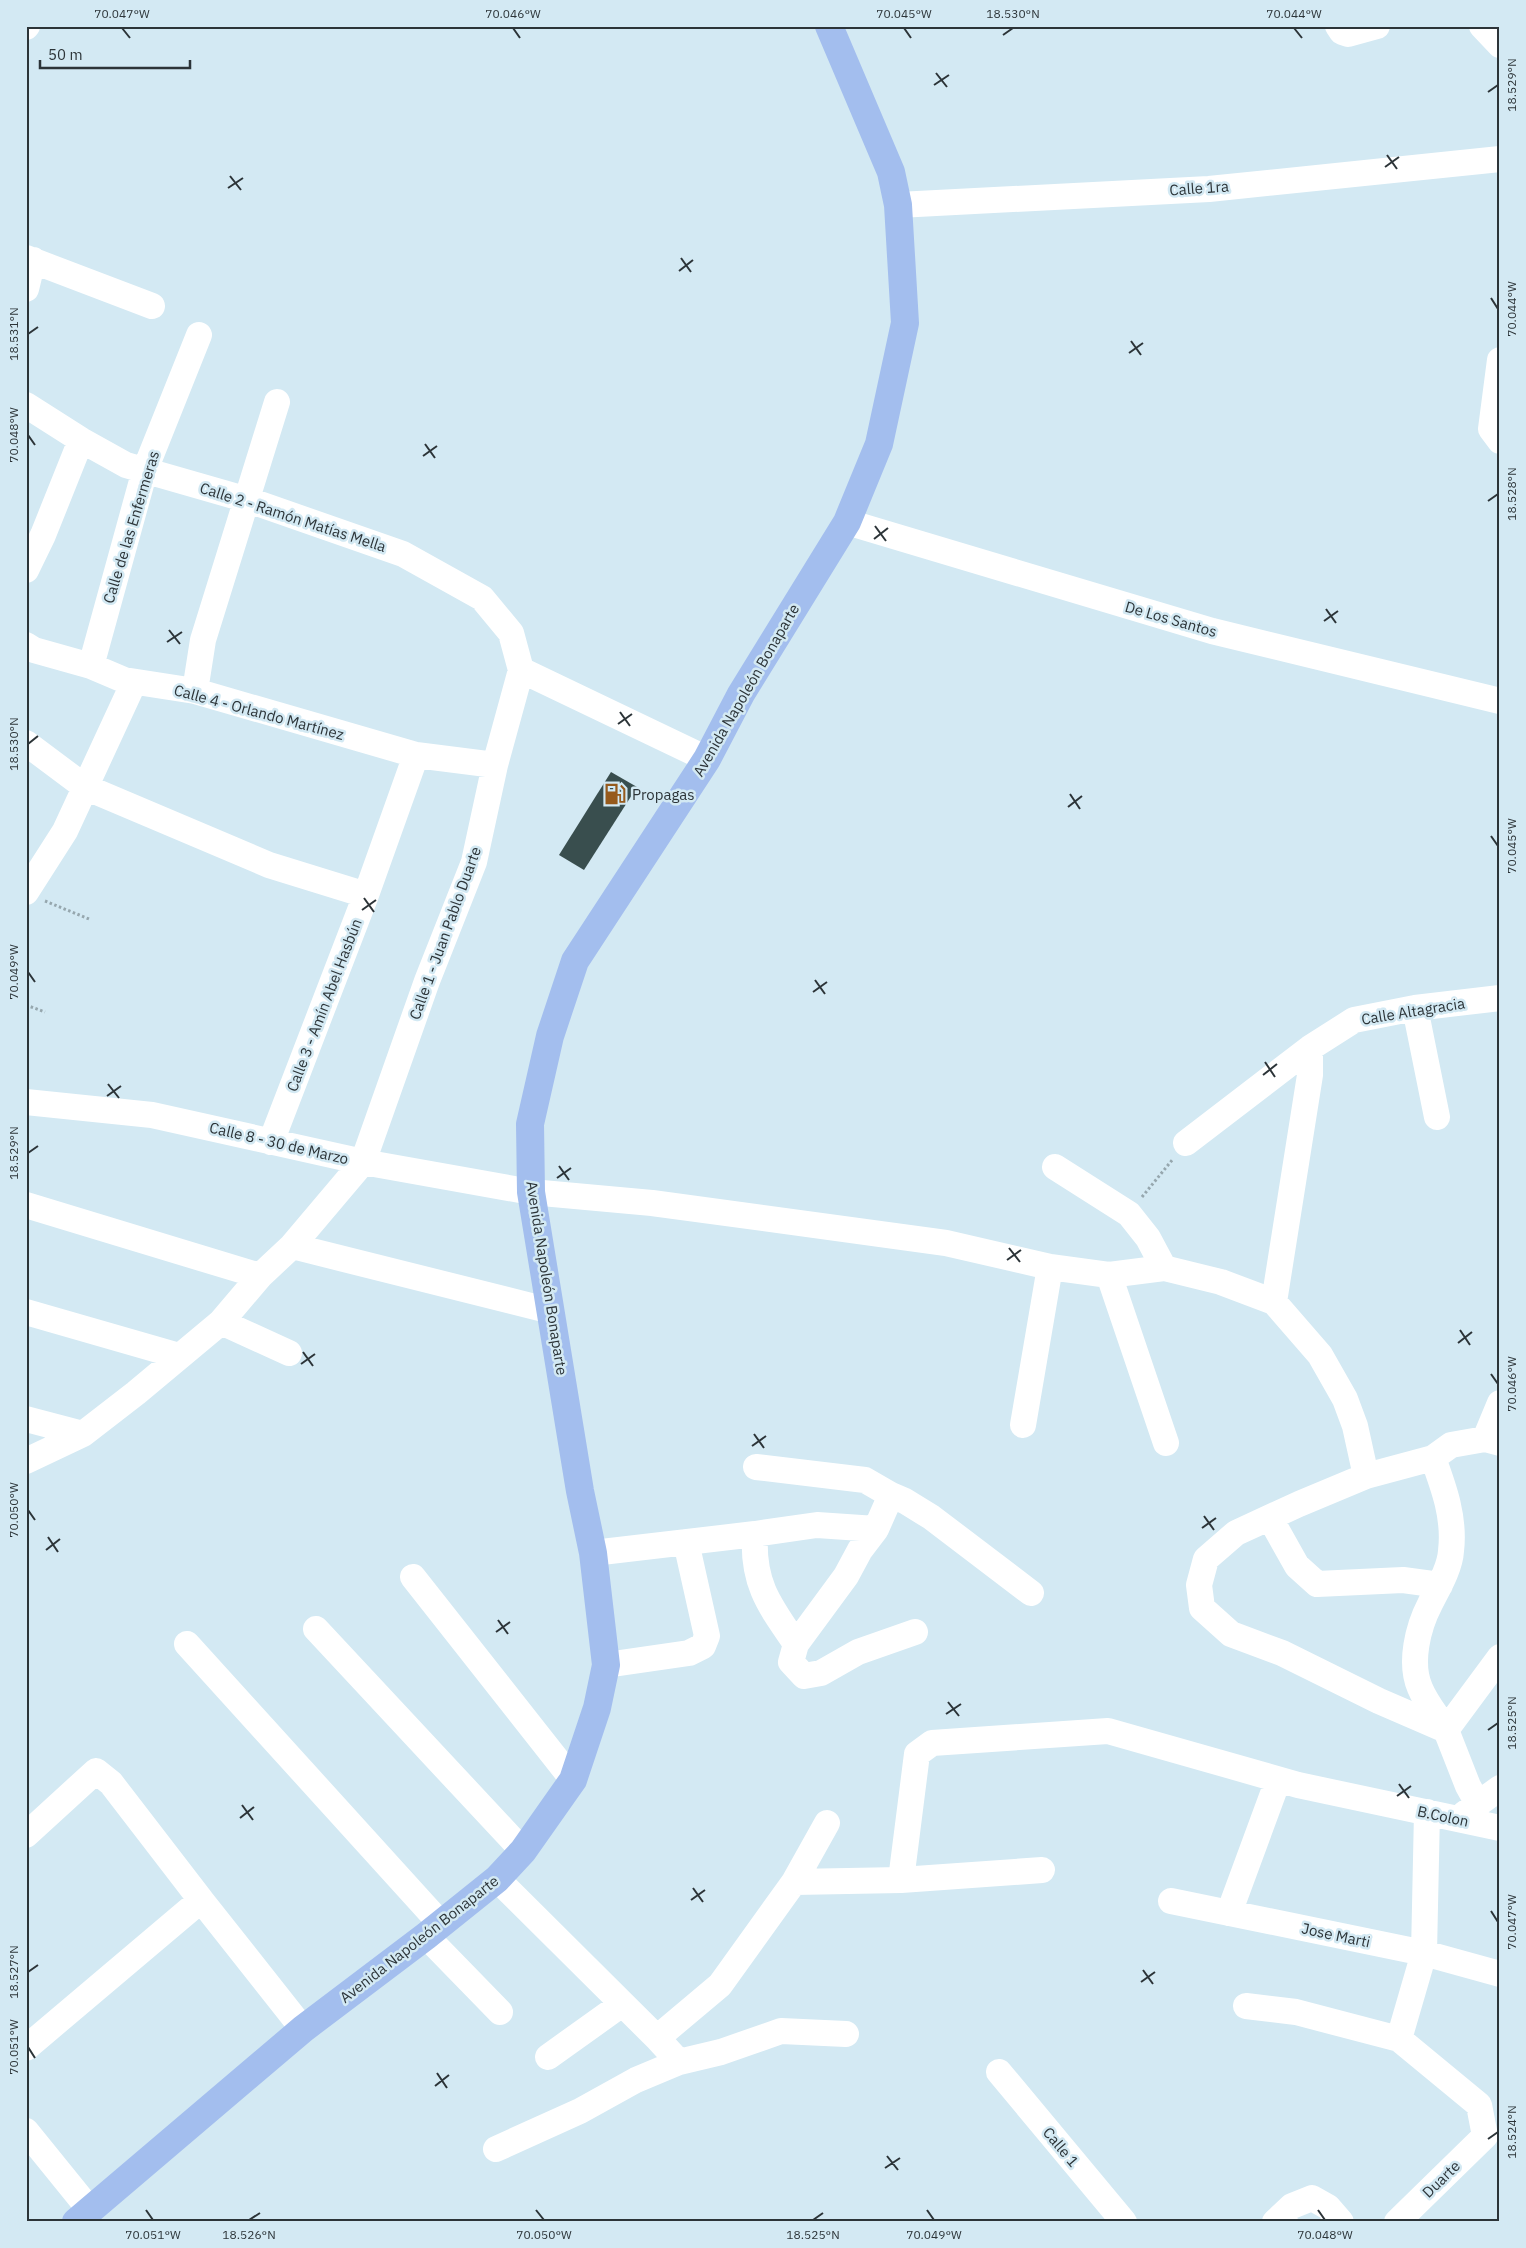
<svg xmlns="http://www.w3.org/2000/svg" width="1526" height="2248" viewBox="0 0 1526 2248" font-family="'IBM Plex Sans',sans-serif">
<rect width="100%" height="100%" fill="#d3e9f3"/>
<path fill="#394e4e" d="M611,772L637,787L584,870L559,855Z"/>
<g fill="none" stroke-linecap="round" stroke-linejoin="round">
<path stroke="#96a7ae" stroke-width="3" stroke-dasharray="2.5 2.5" stroke-linecap="butt" d="M45,901L89,919
M26,1005L45,1012
M1142,1197L1173,1159"/>
<path stroke="#fff" stroke-width="26" d="M1338,26L1342,32L1348,34L1377,26
M1482,26L1500,45
M26,27L27,26
M898,205L1209,189L1500,159
M26,258L152,306
M26,289L33,260
M1500,360L1491,429L1500,441
M26,405L81,440L126,465L248,500L403,554L482,598L511,633L521,670L495,765L474,862L427,981L363,1162L292,1246L260,1276L221,1322L136,1393L83,1434L26,1461
M847,522L1212,631L1500,701
M26,570L43,535L81,440
M26,645L34,650L91,666L124,680L195,691L416,755L495,765
M91,666L145,470L199,335
M521,670L707,759
M195,691L203,640L277,402
M26,743L85,787L269,865L366,895
M26,892L65,831L134,682
M1415,1008L1437,1117
M26,1102L152,1115L363,1162L531,1192L652,1203L946,1243L1050,1267L1109,1275L1164,1268L1221,1282L1274,1302L1320,1355L1345,1399L1355,1426L1366,1476
M271,1142L366,895L416,755
M1186,1143L1310,1048L1354,1020L1415,1008L1500,998
M1055,1167L1129,1214L1148,1238L1164,1268
M26,1205L260,1276
M292,1246L551,1311
M1109,1275L1166,1443
M1274,1302L1310,1075V1048
M26,1312L179,1356
M221,1322L289,1353
M26,1419L83,1434
M1023,1425L1050,1267
M1485,1439L1500,1403
M1433,1458C1444,1488 1455,1518 1451,1551C1450,1568 1438,1588 1430,1604C1418,1627 1409,1663 1420,1688C1426,1703 1438,1717 1446,1730L1500,1657
M756,1467L865,1480L891,1495L905,1501L931,1517L1031,1593
M1270,1518L1297,1566L1317,1584L1403,1580L1440,1585
M876,1529L860,1550L846,1576L796,1644L791,1662L804,1676L821,1673L858,1652L915,1632
M755,1534C752,1583 769,1605 796,1644
M593,1553L755,1534L817,1525L876,1529L891,1495
M413,1577L573,1780
M316,1629L523,1851
M187,1644L441,1924
M606,1665L689,1653L703,1646L707,1636L686,1542
M1478,1804L1468,1786L1446,1730L1379,1701L1282,1653L1231,1634L1202,1608L1199,1585L1206,1559L1236,1533L1299,1504L1366,1476L1433,1458L1451,1445L1485,1439L1500,1443
M1464,1814L1500,1788
M26,1835L96,1771L111,1783L201,1900
M497,1879L657,2038L720,1985L794,1882L901,1880L1042,1870
M901,1880L917,1754L932,1743L1108,1731L1298,1785L1500,1828
M794,1882L827,1823
M1171,1901L1424,1953L1500,1974
M1229,1913L1278,1780
M426,1936L500,2012
M1246,2006L1296,2012L1399,2039L1479,2105L1485,2136
M657,2038L679,2062L721,2052L781,2031L846,2034
M1399,2039L1424,1953L1427,1812
M26,2048L201,1900L303,2029
M548,2057L622,2004
M999,2072L1124,2222
M26,2131L90,2210
M496,2149L580,2111L636,2080L679,2062
M1275,2222L1292,2206L1312,2198L1328,2207L1341,2222
M1397,2222L1485,2136"/>
<path stroke="#a3beee" stroke-width="28" d="M76,2222L303,2029L426,1936L497,1879L523,1851L573,1780L597,1708L606,1665L593,1553L580,1491L531,1192L530,1124L550,1036L575,961L707,759L741,694L847,522L879,444L905,323L898,205L891,172L829,26"/>
</g>
<path fill="none" stroke="#2c3438" stroke-width="2" d="M122,28L130,38M513,28L520,38M904,28L911,38M1294,28L1302,38M1003,35L1013,28M936,73L947,87M934,85L949,75M1488,92L1498,85M1387,155L1397,169M1385,167L1399,157M230,176L241,190M228,188L243,178M681,258L691,272M679,271L693,260M1491,298L1498,309M28,334L38,327M1131,341L1141,355M1129,353L1143,343M28,435L35,445M425,444L435,458M423,456L437,446M1488,501L1498,494M875,526L886,541M874,539L888,528M1326,609L1336,623M1324,621L1338,611M169,630L180,644M167,642L182,632M620,712L630,726M618,724L632,714M28,744L38,736M1070,794L1080,809M1068,807L1082,796M1491,836L1498,846M364,898L374,912M362,910L376,900M28,972L35,982M815,980L825,994M813,992L827,982M1265,1062L1275,1077M1263,1075L1277,1064M108,1084L119,1098M107,1096L121,1086M28,1153L38,1146M559,1166L569,1180M557,1178L571,1168M1009,1248L1020,1262M1007,1260L1021,1250M1460,1330L1470,1345M1458,1343L1472,1332M303,1352L313,1366M301,1364L315,1354M1491,1374L1498,1384M754,1434L764,1448M752,1446L766,1436M28,1510L35,1520M1204,1516L1214,1530M1202,1528L1216,1518M48,1537L58,1552M46,1550L60,1539M498,1620L508,1634M496,1632L510,1622M948,1702L959,1716M946,1714L961,1704M1488,1730L1498,1723M1399,1784L1409,1798M1397,1796L1411,1786M242,1805L253,1820M240,1818L254,1807M693,1888L703,1902M691,1900L705,1890M1491,1911L1498,1922M1143,1970L1153,1984M28,1972L38,1965M1141,1982L1155,1972M28,2047L35,2058M437,2073L447,2088M435,2086L449,2075M1488,2139L1498,2132M887,2156L898,2170M885,2168L900,2158M146,2210L153,2220M536,2210L544,2220M927,2210L934,2220M1318,2210L1325,2220M249,2220L260,2213M813,2220L823,2213"/>
<defs>
<g id="fuel-bare" transform="scale(1.725)"><path d="M-5.5-6h7V0h2V4h1.3V-2.5L3-4.5l.8-.8L6-3V5H2.5V1h-1V6h-7ZM-4.2-4.7v3.2H.2V-4.7Z" fill="#965a1c" stroke="#d3e9f3" stroke-width="2.5" paint-order="stroke"/></g>
</defs>
<g fill-rule="evenodd">
<use href="#fuel-bare" x="615" y="794"/>
</g>
<g text-anchor="middle" dominant-baseline="central" stroke-width="5" stroke-linejoin="round" paint-order="stroke">
<g font-size="15" fill="#2c3438" stroke="#d3e9f3">
<text transform="translate(1199 188) rotate(-4)">Calle 1ra</text>
<text transform="translate(293 517) rotate(18)">Calle 2 - Ramón Matías Mella</text>
<text transform="translate(131 527) rotate(-73)">Calle de las Enfermeras</text>
<text transform="translate(1171 619) rotate(16)">De Los Santos</text>
<text transform="translate(746 690) rotate(-60)">Avenida Napoleón Bonaparte</text>
<text transform="translate(259 712) rotate(15)">Calle 4 - Orlando Martínez</text>
<text transform="translate(445 933) rotate(-70)">Calle 1 - Juan Pablo Duarte</text>
<text transform="translate(324 1005) rotate(-69)">Calle 3 - Amín Abel Hasbún</text>
<text transform="translate(1413 1011) rotate(-9)">Calle Altagracia</text>
<text transform="translate(279 1143) rotate(13)">Calle 8 - 30 de Marzo</text>
<text transform="translate(547 1278) rotate(81)">Avenida Napoleón Bonaparte</text>
<text transform="translate(1443 1816) rotate(12)">B.Colon</text>
<text transform="translate(1336 1935) rotate(12)">Jose Marti</text>
<text transform="translate(419 1939) rotate(-38)">Avenida Napoleón Bonaparte</text>
<text transform="translate(1061 2147) rotate(50)">Calle 1</text>
<text transform="translate(1441 2179) rotate(-44)">Duarte</text>
</g>
<g font-size="15" fill="#2c3438" stroke="#d3e9f3" text-anchor="start">
<text x="632" y="794">Propagas</text>
</g>
</g>
<rect width="1526" height="2248" fill="none" stroke="#d3e9f3" stroke-width="55"/>
<path d="M40 60v8h150v-8" fill="none" stroke="#2c3438" stroke-width="2.5"/>
<text x="48" y="60" font-size="15" fill="#2c3438" stroke="#d3e9f3" stroke-width="4" paint-order="stroke">50 m</text>
<rect x="28" y="28" width="1470" height="2192" fill="none" stroke="#2c3438" stroke-width="2"/>
<g font-size="12" text-anchor="middle" fill="#2c3438">
<text x="122" y="18">70.047°W</text>
<text x="513" y="18">70.046°W</text>
<text x="904" y="18">70.045°W</text>
<text x="1013" y="18">18.530°N</text>
<text x="1294" y="18">70.044°W</text>
<text transform="translate(1512 85) rotate(-90)" y="4">18.529°N</text>
<text transform="translate(1512 309) rotate(-90)" y="4">70.044°W</text>
<text transform="translate(14 334) rotate(-90)" y="4">18.531°N</text>
<text transform="translate(14 435) rotate(-90)" y="4">70.048°W</text>
<text transform="translate(1512 494) rotate(-90)" y="4">18.528°N</text>
<text transform="translate(14 744) rotate(-90)" y="4">18.530°N</text>
<text transform="translate(1512 846) rotate(-90)" y="4">70.045°W</text>
<text transform="translate(14 972) rotate(-90)" y="4">70.049°W</text>
<text transform="translate(14 1153) rotate(-90)" y="4">18.529°N</text>
<text transform="translate(1512 1384) rotate(-90)" y="4">70.046°W</text>
<text transform="translate(14 1510) rotate(-90)" y="4">70.050°W</text>
<text transform="translate(1512 1723) rotate(-90)" y="4">18.525°N</text>
<text transform="translate(1512 1922) rotate(-90)" y="4">70.047°W</text>
<text transform="translate(14 1972) rotate(-90)" y="4">18.527°N</text>
<text transform="translate(14 2047) rotate(-90)" y="4">70.051°W</text>
<text transform="translate(1512 2132) rotate(-90)" y="4">18.524°N</text>
<text x="153" y="2239">70.051°W</text>
<text x="249" y="2239">18.526°N</text>
<text x="544" y="2239">70.050°W</text>
<text x="813" y="2239">18.525°N</text>
<text x="934" y="2239">70.049°W</text>
<text x="1325" y="2239">70.048°W</text>
</g>
</svg>
